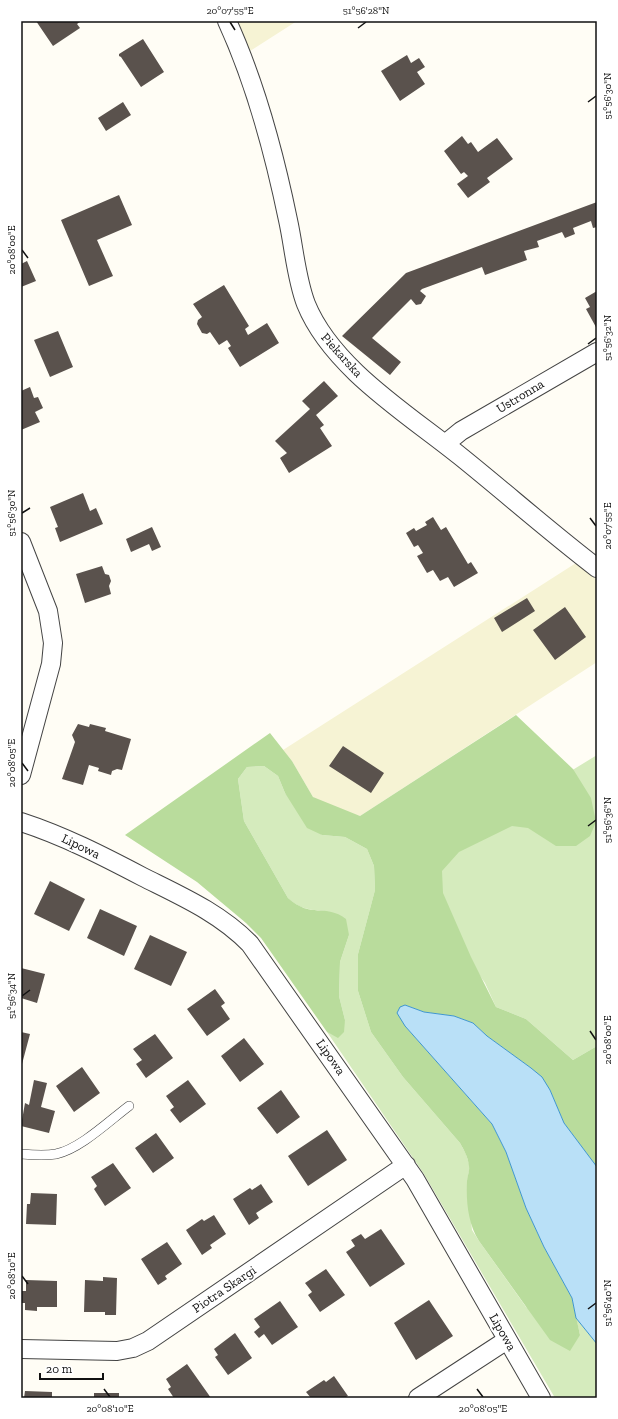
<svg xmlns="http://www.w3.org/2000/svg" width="618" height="1419" viewBox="0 0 618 1419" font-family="'Zilla Slab',serif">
<rect width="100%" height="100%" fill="#fffdf5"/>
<path fill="#f6f3d4" d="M235,21H297L250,51Z
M576,563L597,580V662L360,816L328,808L313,797L292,761L283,750Z"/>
<path fill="#d5ebbd" d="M597,755V1046L573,1060L526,1019L496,1007L485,983L408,871Z
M264,766L278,776L285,793L322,835L345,837L367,849L374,866L375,890L358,954V991L371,1032L403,1077L460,1143L466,1154L470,1167L467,1180L472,1230L479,1241L526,1307L580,1335L576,1318L597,1344V1398H555L424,1174L327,1032L338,1037L345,1020L339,996L340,962L349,935L325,911C309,910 300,909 288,898L244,821L238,779L247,767Z"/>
<path fill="#b9dc9c" d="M516,715L573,769L591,798L596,822L590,836L576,846H556L528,828L512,826L459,852L442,871L443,893L471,957L496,1007L526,1019L573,1060L597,1046V1167L564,1123L550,1090L531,1068L487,1036L473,1023L454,1016L424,1012L405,1005V1026L492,1124L506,1152L526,1208L544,1247L572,1298L580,1335L570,1351L550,1340L479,1241C468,1223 466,1202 467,1181C467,1176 470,1171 469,1166C468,1157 464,1150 460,1143L403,1077L371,1032L358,991V954L375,890L374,866L367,849L345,837L322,835L307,828L285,793L278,776L264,766L247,767L238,779L244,821L288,898C311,919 325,903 346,919L349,935L340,962L339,996L345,1020L344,1032L338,1038L327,1032L261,938L246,923L197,882L125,835L270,733L292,761L313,797L360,816Z"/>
<path fill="#b9e0f7" stroke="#3f96cf" d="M405,1005L424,1012L454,1016L473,1023L487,1036L531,1068L542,1077L550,1090L564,1123L597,1167V1344L576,1318L572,1298L544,1247L526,1208L506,1152L492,1124L405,1026L397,1013L400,1007Z"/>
<path fill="#5a524d" d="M36,21H81L77,24L80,28L53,46Z
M143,39L164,72L141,87L121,57L119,56V54Z
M407,55L411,63L419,58L425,67L417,72L425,84L400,101L381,71Z
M123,102L131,115L106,131L98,118Z
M462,136L468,144L471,142L478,152L497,138L513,159L487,178L490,182L468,198L457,184L468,176L464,172L461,174L444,151Z
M119,195L132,225L97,240L113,276L89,286L61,220Z
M597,202V227L593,228L591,221L573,228L575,234L565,238L562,232L537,241L539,247L524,251L527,260L485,275L482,267L422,289L420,291L426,296L421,304L416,305L411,299L372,338L401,362L390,375L342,336L406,273Z
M27,261L36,281L21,287V264Z
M224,285L249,326L245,329L248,335L267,323L279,343L240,367L228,348L231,346L227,340L219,345L210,332L207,334L202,333L197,324L198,320L202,317L193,304Z
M597,291V329L586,309L590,307L585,298Z
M58,331L73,367L50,377L34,340Z
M324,381L338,396L316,415L324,425L320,428L332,446L289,473L280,458L287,453L275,441L310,409L302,401Z
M30,387L34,398L38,397L43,408L35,412L40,422L21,430V391Z
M83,493L90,511L96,508L103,524L60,542L55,528L58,527L50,507Z
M433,517L441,530L446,527L468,564L471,562L478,573L454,587L448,577L440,581L433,570L427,573L417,556L423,553L418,545L414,547L406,533L414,528L416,531L427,525L425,522Z
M152,527L161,547L152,551L149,544L131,552L126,539Z
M102,566L105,574L109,575L111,581L109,586L111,594L85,603L76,574Z
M527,598L535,611L502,632L494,618Z
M565,607L586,637L555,660L533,630Z
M78,724L89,727L90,724L106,728L105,731L131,739L122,770L117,769L112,771L111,775L98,771L99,768L89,765L83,785L62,779L75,742L72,735Z
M343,746L384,773L371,793L329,766Z
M50,881L85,899L69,931L34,914Z
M100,909L137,926L124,956L87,938Z
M150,935L187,952L171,986L134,969Z
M21,968L45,974L37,1003L21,998Z
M215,989L225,1003L221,1006L230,1019L207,1036L187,1009Z
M21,1032L30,1034L22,1064H21Z
M155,1034L173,1058L146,1078L136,1064L142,1060L133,1049Z
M244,1038L264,1064L240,1082L221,1056Z
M82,1067L100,1093L74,1112L56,1086Z
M34,1080L47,1083L41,1107L55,1111L49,1133L21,1126L25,1103L29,1105Z
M188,1080L206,1104L180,1123L170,1110L174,1107L166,1096Z
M281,1090L300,1117L277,1134L257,1108Z
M327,1130L347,1160L308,1186L288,1156Z
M156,1133L174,1158L153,1173L135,1148Z
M113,1163L131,1188L105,1206L94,1189L97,1186L91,1177Z
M261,1184L273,1202L256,1213L259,1218L249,1225L233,1199L250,1188L252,1190Z
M31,1193L57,1194L56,1225L26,1224L27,1204H30Z
M214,1215L226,1234L210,1245L212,1248L202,1255L186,1230L202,1219L204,1221Z
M381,1229L405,1264L370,1287L346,1252L355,1246L351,1240L361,1234L365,1239Z
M167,1242L182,1264L165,1276L167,1279L158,1285L141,1259Z
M326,1269L345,1295L320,1312L308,1295L312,1292L305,1283Z
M103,1277L117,1278L116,1315H105V1312H84L85,1280L103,1281Z
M26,1280L57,1281V1307H37V1311L25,1310V1303H21V1291H26Z
M429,1300L453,1336L416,1360L394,1323Z
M280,1301L298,1327L272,1345L264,1334L259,1338L254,1332L260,1327L254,1319Z
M235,1333L252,1358L228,1375L215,1357L218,1355L214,1349Z
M187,1364L211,1398H174L168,1389L171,1387L166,1379Z
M334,1376L348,1396L344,1398H311L306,1392L324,1380L326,1382Z
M25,1391L52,1392V1398H24Z
M94,1393H119V1398H94Z"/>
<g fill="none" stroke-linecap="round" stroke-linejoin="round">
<g stroke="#444" stroke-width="10">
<path id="lane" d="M21,1154C32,1155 45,1156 56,1154C80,1149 109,1121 129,1106"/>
</g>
<g stroke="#444" stroke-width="20">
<path id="street" d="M227,21C256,84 274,152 288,220C294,247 296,278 306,304C332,368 408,414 460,456C506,493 550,532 597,568
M445,444L461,431L597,352
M21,542L48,611L53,643L51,664L21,775
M21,822C64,836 103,856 143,877C181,896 220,913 250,944L415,1179L541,1398
M21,1349L117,1351L133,1348L148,1341L406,1165
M418,1398L507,1340"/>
</g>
<use href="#lane" stroke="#fff" stroke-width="9"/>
<use href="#street" stroke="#fff" stroke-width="18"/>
</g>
<path fill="none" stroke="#111" stroke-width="1.5" d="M230,22L235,30M358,28L366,22M588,102L596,96M22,250L28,258M588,344L596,338M22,513L30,508M590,518L596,526M22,763L28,771M588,826L596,820M22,996L30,990M590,1031L596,1040M22,1276L28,1284M588,1309L596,1303M104,1389L110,1397M477,1389L483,1397"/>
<g text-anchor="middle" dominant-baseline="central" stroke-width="4" stroke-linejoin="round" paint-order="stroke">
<g font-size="13" fill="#111" stroke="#fff">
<text transform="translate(342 355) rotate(48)">Piekarska</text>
<text transform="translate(520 396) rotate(-31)">Ustronna</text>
<text transform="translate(81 846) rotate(26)">Lipowa</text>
<text transform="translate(331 1057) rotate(55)">Lipowa</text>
<text transform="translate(224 1289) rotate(-34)">Piotra Skargi</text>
<text transform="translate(503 1332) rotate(60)">Lipowa</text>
</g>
</g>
<rect width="618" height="1419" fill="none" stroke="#ffffff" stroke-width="44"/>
<path d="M40 1373v6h63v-6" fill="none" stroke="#111111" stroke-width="2"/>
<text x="46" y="1373" font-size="12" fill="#111111" stroke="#ffffff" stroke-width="3" paint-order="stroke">20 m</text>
<rect x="22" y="22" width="574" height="1375" fill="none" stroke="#111" stroke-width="1.5"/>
<g font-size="10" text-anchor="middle" fill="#111">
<text x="230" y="14">20°07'55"E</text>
<text x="366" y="14">51°56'28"N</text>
<text transform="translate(607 96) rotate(-90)" y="4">51°56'30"N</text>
<text transform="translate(11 250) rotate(-90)" y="4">20°08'00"E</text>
<text transform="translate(607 338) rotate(-90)" y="4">51°56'32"N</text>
<text transform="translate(11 513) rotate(-90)" y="4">51°56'30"N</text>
<text transform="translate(607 526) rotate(-90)" y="4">20°07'55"E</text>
<text transform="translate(11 763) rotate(-90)" y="4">20°08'05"E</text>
<text transform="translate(607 820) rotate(-90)" y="4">51°56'36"N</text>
<text transform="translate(11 996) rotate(-90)" y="4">51°56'34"N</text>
<text transform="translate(607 1040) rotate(-90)" y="4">20°08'00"E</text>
<text transform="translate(11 1276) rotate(-90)" y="4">20°08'10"E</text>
<text transform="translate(607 1303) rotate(-90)" y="4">51°56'40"N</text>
<text x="110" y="1412">20°08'10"E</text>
<text x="483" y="1412">20°08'05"E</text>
</g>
</svg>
